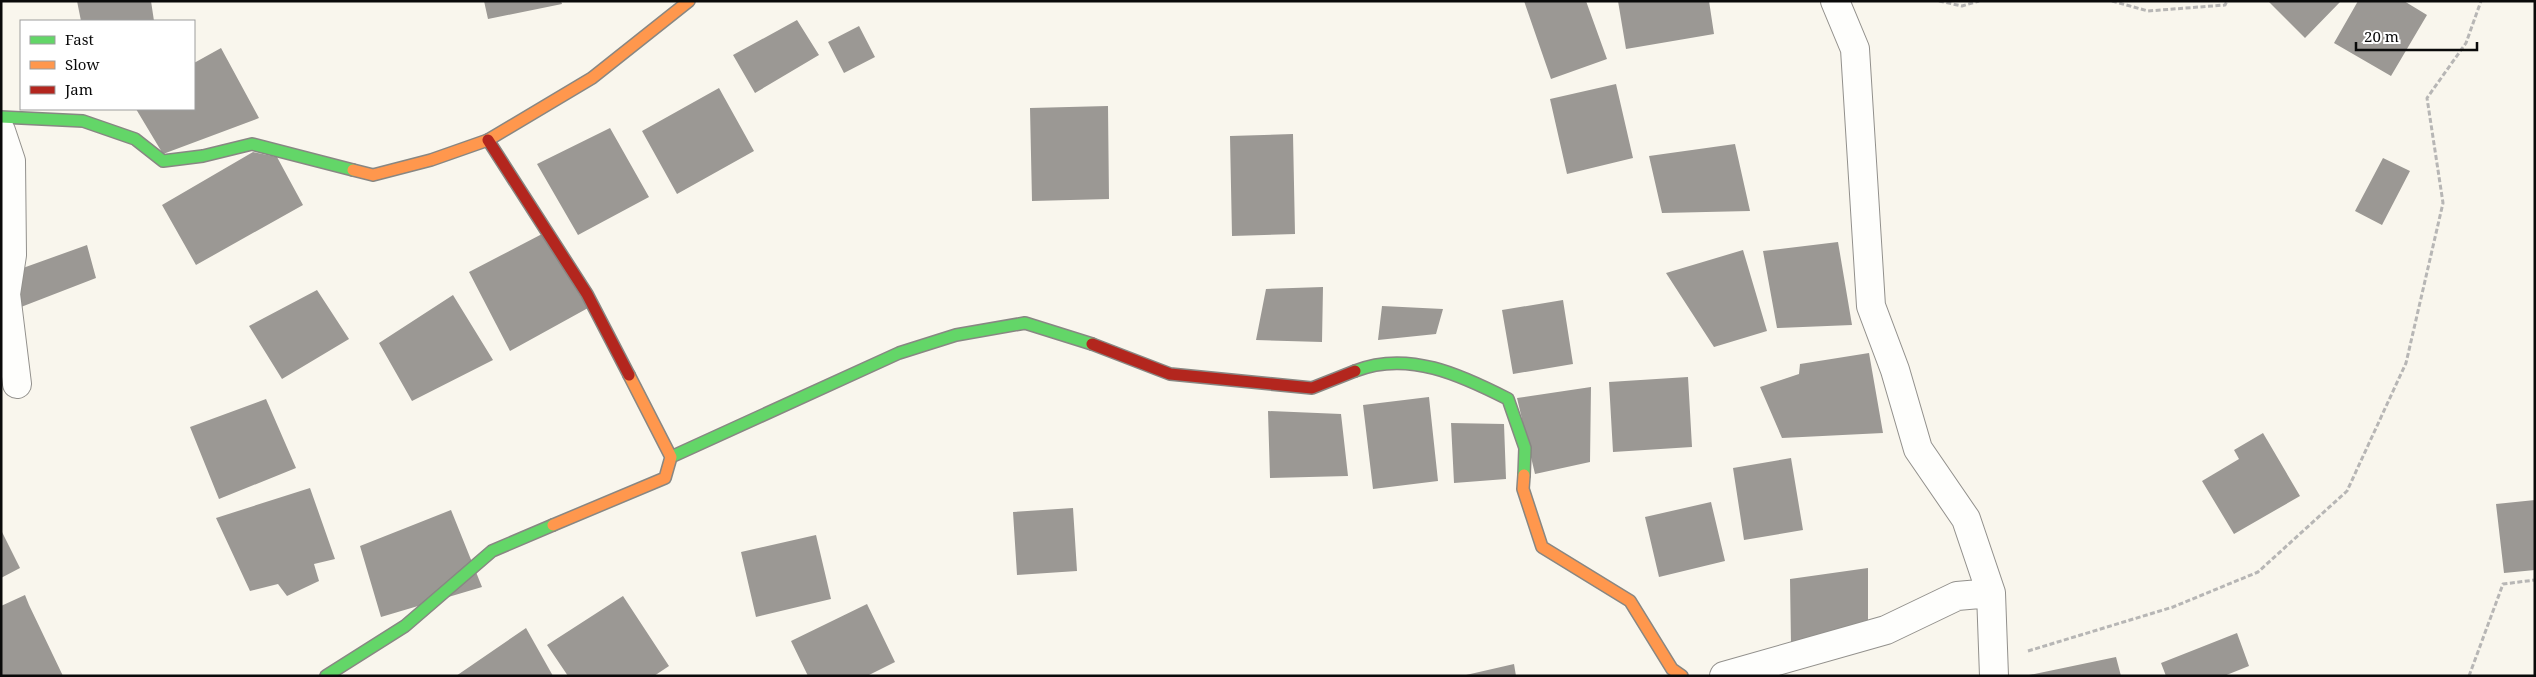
<svg xmlns="http://www.w3.org/2000/svg" width="2536" height="677" viewBox="0 0 2536 677" font-family="'Noto Serif',serif">
<rect width="100%" height="100%" fill="#f9f6ed"/>
<path fill="#9b9894" d="M77,1H151L154,21H81Z
M484,1H561L562,4L488,19Z
M1524,1H1586L1607,59L1551,79Z
M1618,1H1709L1714,34L1626,49Z
M2268,1H2341L2305,38Z
M2358,1H2404L2427,15L2391,76L2334,43Z
M797,20L819,55L755,93L733,55Z
M859,26L875,57L844,73L828,42Z
M221,48L259,118L163,154L136,109H194V63Z
M1616,84L1633,158L1567,174L1550,99Z
M719,88L754,151L677,194L642,131Z
M1108,106L1109,199L1032,201L1030,108Z
M610,128L649,197L578,235L537,164Z
M1293,134L1295,234L1232,236L1230,136Z
M1735,144L1750,211L1662,213L1649,156Z
M253,152L277,157L303,205L196,265L162,205Z
M2383,158L2410,171L2382,225L2355,211Z
M542,234L588,308L510,351L469,272Z
M1838,242L1852,325L1777,328L1763,251Z
M87,245L96,278L21,307L9,273Z
M1743,250L1767,331L1714,347L1666,273Z
M1323,287L1322,342L1256,340L1266,289Z
M317,290L349,339L282,379L249,326Z
M453,295L493,360L412,401L379,343Z
M1563,300L1573,364L1513,374L1502,310Z
M1382,306L1443,309L1436,334L1378,340Z
M1869,353L1883,433L1782,438L1760,387L1799,374L1800,364Z
M1688,377L1692,447L1613,452L1609,382Z
M1591,387L1590,462L1535,474L1517,398Z
M1429,397L1438,481L1373,489L1363,405Z
M266,399L296,468L219,499L190,427Z
M1268,411L1341,414L1348,476L1270,478Z
M1451,423L1504,424L1506,479L1454,483Z
M2263,433L2300,496L2234,534L2202,481L2239,459L2234,450Z
M1791,458L1803,530L1744,540L1733,468Z
M310,488L335,559L314,564L319,581L287,596L278,584L250,591L216,518Z
M2535,500V570L2504,573L2496,504Z
M1711,502L1725,561L1659,577L1645,517Z
M1073,508L1077,571L1017,575L1013,512Z
M451,510L482,587L381,617L360,546Z
M1,530L20,568L1,578Z
M816,535L831,599L756,617L741,552Z
M1868,568V624L1791,644L1790,579Z
M25,595L29,605L63,676H1V606Z
M623,596L669,666L654,676H568L547,645Z
M867,604L895,662L867,676H808L791,641Z
M526,628L553,676H456Z
M2237,633L2249,666L2224,676H2166L2161,663Z
M2116,657L2121,676H2029V675Z
M1514,664L1516,676H1466V675Z"/>
<g fill="none" stroke-linecap="round" stroke-linejoin="round">
<g stroke="#92908c" stroke-width="30">
<path id="street" d="M1835,1L1855,49L1871,306L1895,370L1918,449L1966,519L1991,593L1994,676
M1,131L11,161L12,255L6,294L17,384
M1724,676L1886,630L1957,596L1991,593"/>
</g>
<g stroke="#888783" stroke-width="14">
<path id="fast" d="M1,117L83,121L135,139L163,161L203,156L252,144L353,170
M1355,371C1408,350 1461,375 1508,399L1525,448L1524,475
M671,457L899,353L956,335L1025,323L1092,344
M326,676L405,626L492,551L553,525"/>
</g>
<g stroke="#888783" stroke-width="14">
<path id="slow" d="M353,170L373,175L431,160L488,140L592,78L689,1
M1524,475L1523,489L1542,547L1630,601L1672,669L1682,676
M553,525L665,478L671,457L629,375"/>
</g>
<g stroke="#888783" stroke-width="14">
<path id="jam" d="M488,140L587,294L629,375
M1092,344L1170,374L1312,388L1355,371"/>
</g>
<path stroke="#b7b6b5" stroke-width="3" stroke-dasharray="5 2.5" stroke-linecap="butt" d="M1939,1L1962,6L1979,1
M2112,1L2148,11L2225,5L2227,1
M2028,651L2173,607L2258,572L2347,491L2406,363L2443,203L2427,98L2466,43L2481,1
M2469,676L2503,584L2535,580"/>
<use href="#street" stroke="#fefefc" stroke-width="28"/>
<use href="#fast" stroke="#63d668" stroke-width="11"/>
<use href="#slow" stroke="#ff974d" stroke-width="11"/>
<use href="#jam" stroke="#b3261e" stroke-width="11"/>
</g>
<rect width="2536" height="677" fill="none" stroke="#0a0a0a" stroke-width="5"/>
<rect x="20" y="20" width="175" height="90" fill="#ffffff" stroke="#9d9d9d"/>
<rect x="30" y="36" width="25" height="8" fill="#63d668" stroke="#9d9d9d"/>
<text x="65" y="45" font-size="15" fill="#0a0a0a">Fast</text>
<rect x="30" y="61" width="25" height="8" fill="#ff974d" stroke="#9d9d9d"/>
<text x="65" y="70" font-size="15" fill="#0a0a0a">Slow</text>
<rect x="30" y="86" width="25" height="8" fill="#b3261e" stroke="#9d9d9d"/>
<text x="65" y="95" font-size="15" fill="#0a0a0a">Jam</text>
<path d="M2356 42v8h121v-8" fill="none" stroke="#0a0a0a" stroke-width="2.5"/>
<text x="2364" y="42" font-size="15" fill="#0a0a0a" stroke="#ffffff" stroke-width="4" paint-order="stroke">20 m</text>
</svg>
